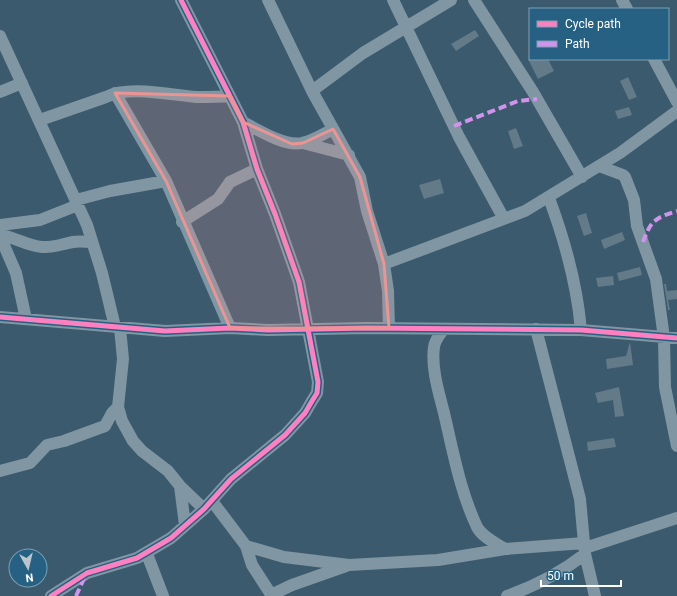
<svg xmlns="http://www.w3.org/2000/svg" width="677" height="596" viewBox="0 0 677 596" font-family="Roboto,sans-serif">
<rect width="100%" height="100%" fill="#3b5a6d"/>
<path fill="#637a88" d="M475,30L479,36L456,51L451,44Z
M528,59H548L554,71L538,79Z
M628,77L637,97L629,100L620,81Z
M629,107L632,115L618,119L615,111Z
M516,128L523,146L514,149L508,131Z
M440,179L444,193L424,199L419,185Z
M586,213L592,233L584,236L577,216Z
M622,232L625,240L604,249L601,240Z
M640,267L642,275L619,281L617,273Z
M613,276L614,285L598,287L596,278Z
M664,284H666L667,291L677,290V299L668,300L670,310H668Z
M630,342L633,365L607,369L606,359L626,356Z
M619,387L624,416L615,417L613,400L598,403L595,393Z
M614,438L616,447L588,451L587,442Z"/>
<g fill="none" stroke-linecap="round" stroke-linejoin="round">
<path stroke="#8196a3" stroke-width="12" d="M268,0L312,91L360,177L367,211L384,264L388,291L389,328
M393,0L459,137L504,219
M474,0L533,92L582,177
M622,0L627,9
M0,36L87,225L102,273L115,327
M654,59L677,102
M312,91L363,53L451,0
M0,92L22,83
M115,93L166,181L230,328
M40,120L106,97C129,85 170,95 196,97C207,97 219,97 230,96
M243,122C258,130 286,147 302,143C313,141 323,134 333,129
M303,143L349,155
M599,166L623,175L625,177L634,200L637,226L656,279L664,338L665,387L677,446
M549,198C565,241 577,284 581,330
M76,200L110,191L166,181
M182,222L218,199L230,182L257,169
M0,225L40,220L78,205
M0,235C15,237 27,246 42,247C53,248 62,244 73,242C79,241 86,242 92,242
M0,236L16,273L26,319
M384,264L525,211L620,153L677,111
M0,317L165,331L230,328L268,330L367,328L581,330L677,338
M120,328L123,359L118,407L122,421L133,441L142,451L168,471L180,486L204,509
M444,329C440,334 435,340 434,347C431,368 439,393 444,413C453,451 460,491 477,527C482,537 496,543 505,549
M536,329L580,499L585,554L595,596
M0,471L30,463L47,445L64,441L105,426L112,413L118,407
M180,486L185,525
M212,501L246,546L252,565L272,596
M246,546L284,557L349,565L438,560L505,549L584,543
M585,548L677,518
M147,554L163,596
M271,595L292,585L346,566
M51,596L87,573L137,558L171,538L204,509L231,479L285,435L305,413L312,401L317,393L318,382L299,282L275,214L257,169L243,122L181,0
M507,596C535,586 562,572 585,554"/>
<path stroke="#d193ec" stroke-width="4" stroke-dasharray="8 4" stroke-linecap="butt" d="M454,126L518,101L537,99
M643,242C651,220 655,218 677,211
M76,596L86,574"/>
<g stroke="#266082" stroke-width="8">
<path id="cycleway" d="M0,317L165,331L230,328L268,330L367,328L581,330L677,338
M51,596L87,573L137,558L171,538L204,509L231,479L285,435L305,413L312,401L317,393L318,382L299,282L275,214L257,169L243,122L181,0"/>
</g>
<use href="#cycleway" stroke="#ff80c0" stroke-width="5"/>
</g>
<path fill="#ea9494" fill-opacity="0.2" stroke="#ea9494" stroke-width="3" stroke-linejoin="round" d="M115,93L230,96L243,122L292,144L303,143L333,129L360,177L384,264L389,328H230L166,181Z"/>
<rect x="529" y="8" width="140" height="52" fill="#266082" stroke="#7da0b4"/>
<rect x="537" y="21" width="20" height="6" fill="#ff80c0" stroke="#7da0b4"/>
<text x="565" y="28" font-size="12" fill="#ffffff">Cycle path</text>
<rect x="537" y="41" width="20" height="6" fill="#d193ec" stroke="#7da0b4"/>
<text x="565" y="48" font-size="12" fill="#ffffff">Path</text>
<g transform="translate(28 568) rotate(172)"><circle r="19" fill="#266082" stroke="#7da0b4"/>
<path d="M0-3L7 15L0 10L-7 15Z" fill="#bac5cc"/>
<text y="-6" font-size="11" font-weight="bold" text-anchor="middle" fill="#ffffff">N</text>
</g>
<path d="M541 580v6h80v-6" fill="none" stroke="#ffffff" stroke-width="2"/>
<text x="547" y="580" font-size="12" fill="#ffffff" stroke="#266082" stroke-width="3" paint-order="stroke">50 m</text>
</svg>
